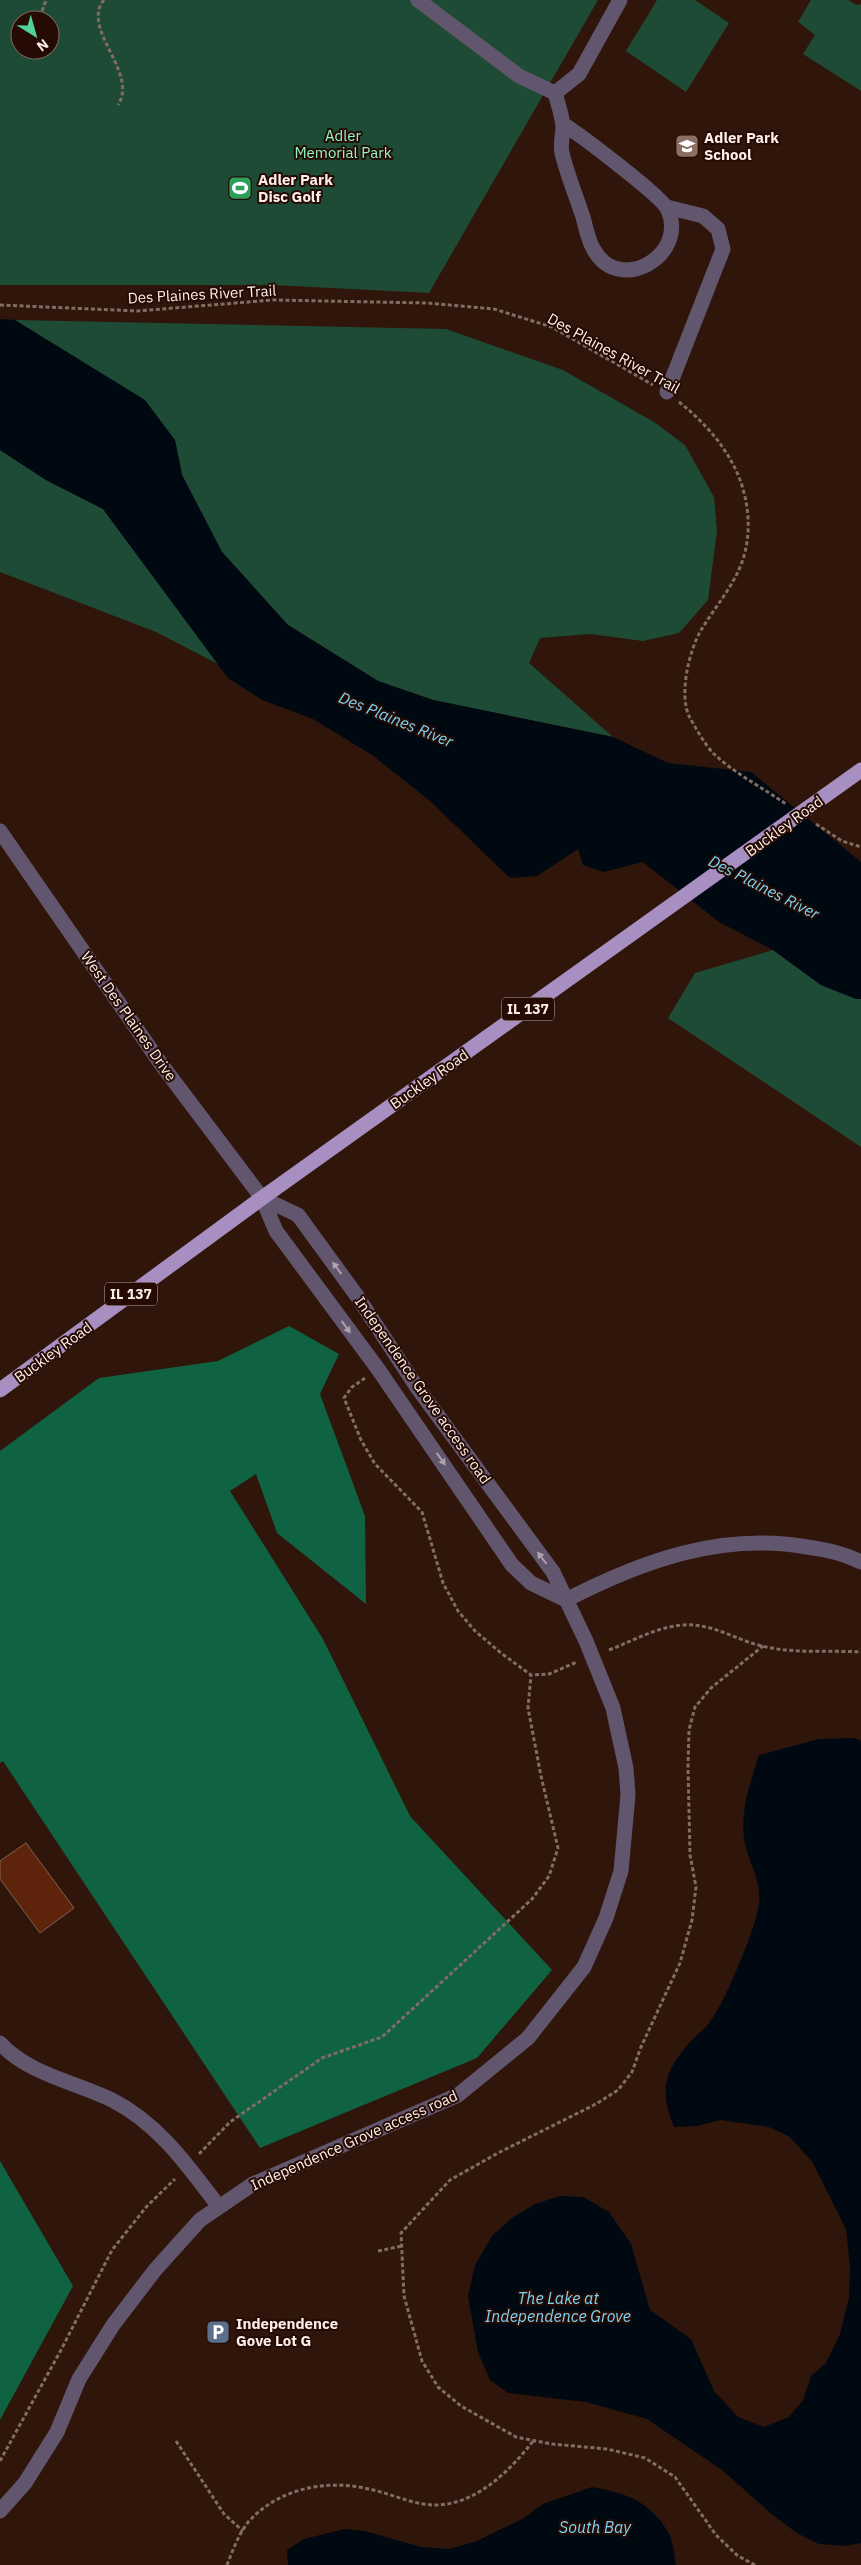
<svg xmlns="http://www.w3.org/2000/svg" width="861" height="2565" viewBox="0 0 861 2565" font-family="'IBM Plex Sans',sans-serif">
<rect width="100%" height="100%" fill="#2f150a"/>
<path fill="#1e4b36" fill-rule="evenodd" d="M0,0H598L429,293L273,285H0ZM20,20H50V50H20Z
M657,0H695L729,23L686,92L626,51Z
M811,0H848L857,5L861,4V91L803,54L815,35L798,22Z
M15,320L446,329L563,370L654,422L685,445L714,497L717,531L708,600L679,633L643,641L590,634L540,638L529,663L613,737L433,700L378,681L288,625L222,552L182,475L175,440Z
M0,450L46,480L103,509L218,664L156,632L0,572Z
M773,950L821,985L856,999H861V1147L668,1018L695,973Z"/>
<path fill="#0f6242" d="M289,1326L339,1354L320,1394L365,1516L366,1604L277,1533L256,1474L230,1491L323,1639L410,1816L552,1970L477,2058L260,2148L3,1761L0,1763V1451L99,1378L218,1361Z
M0,2161L73,2286L0,2420Z"/>
<path fill="#000911" d="M0,319L15,320L145,400L175,440L182,475L222,552L288,625L378,681L433,700L613,737L668,763L751,772L861,862V999H856L821,985L773,950L719,922L643,862L603,872L583,865L578,849L537,876L510,878L429,800L372,755L313,719L262,700L228,678L103,509L46,480L0,450Z
M855,1738L861,1741V2543L845,2546L819,2544L797,2533L774,2516L722,2470L647,2419L586,2402L508,2393L490,2380L478,2352L468,2296L475,2265L492,2236L512,2218L535,2204L560,2196L583,2197L609,2212L631,2244L650,2310L691,2339L714,2391L738,2417L764,2427L789,2417L803,2400L811,2376L826,2363L840,2334L849,2298L850,2267L846,2229L813,2163L790,2137L769,2127L720,2120L697,2126L674,2127C659,2089 664,2072 691,2041C697,2035 705,2029 710,2022C721,2005 731,1984 739,1964C746,1948 757,1920 759,1903C761,1880 750,1865 745,1844C739,1814 750,1783 759,1755L819,1739Z
M592,2487C626,2493 652,2502 669,2534C674,2543 674,2556 676,2565H288L287,2550L304,2539L345,2529L365,2531L421,2547L449,2549L477,2541L524,2518L543,2504Z"/>
<path fill="#5e230b" stroke="#826155" d="M26,1843L74,1908L40,1933L0,1879V1861Z"/>
<g fill="none" stroke-linecap="round" stroke-linejoin="round">
<path stroke="#826c63" stroke-width="3" stroke-dasharray="4 2.5" stroke-linecap="butt" d="M104,0C80,29 139,72 118,105
M32,18L41,14L46,0
M0,305L137,311L273,300L427,303L494,309L552,327L653,385
M679,402C707,424 733,454 743,489C749,510 750,531 745,552C738,582 715,606 700,632C689,652 679,694 689,716C695,727 705,745 714,754C734,773 763,788 786,804
M816,824L842,841L861,847
M365,1378L352,1387L344,1398L361,1440L375,1464L422,1512L443,1583L458,1611L475,1631L501,1653L531,1675L549,1674L577,1662
M609,1650C635,1640 656,1627 684,1625C712,1623 736,1640 762,1646C793,1654 829,1650 861,1652
M199,2154L230,2122L322,2058L382,2037L532,1899L549,1876L558,1848L541,1776L528,1708L531,1675
M378,2251L402,2246
M176,2441L224,2514L243,2531
M0,2461L61,2350L112,2250L147,2206L175,2179
M227,2565C233,2550 239,2533 249,2521C280,2488 326,2479 369,2489C394,2494 420,2509 447,2504C483,2498 512,2468 534,2440
M755,2565L738,2556L716,2535L675,2477L645,2458L607,2449L552,2444L516,2437L461,2406L438,2387L422,2361L404,2296L401,2233L450,2180L498,2153L596,2104L618,2090L632,2072L641,2047L680,1963L692,1920L696,1887L690,1855L688,1766L689,1730L695,1707L711,1688L763,1646"/>
<path stroke="#62566f" stroke-width="15" d="M418,0L519,76L555,93L579,74L620,0
M555,93C558,104 562,115 563,126C563,135 560,144 562,153C567,174 576,196 583,217C586,228 588,241 594,250C619,295 688,256 668,210C663,197 579,134 563,124
M667,392L723,249L718,229L703,216L667,207
M0,831L161,1064L262,1198L276,1231L378,1369L512,1565L531,1583L566,1600
M566,1600C642,1561 721,1532 807,1547C827,1550 843,1553 861,1562
M0,2043C28,2074 75,2082 112,2100C159,2124 188,2166 219,2207
M0,2511L25,2483L57,2432L79,2379L113,2325L155,2270L200,2220L253,2184L458,2095L528,2038L584,1967L606,1918L621,1871L628,1795L626,1768L613,1708L586,1641L553,1572L416,1386L357,1296L298,1215L262,1198"/>
<path stroke="#a88fc2" stroke-width="15" d="M0,1390L262,1198L861,770"/>
</g>
<defs><path id="oneway-solid" d="M-6-.8H1V-3.2L6.5 0L1 3.2V.8H-6Z" transform="scale(1.25)"/></defs>
<g fill="#b0a2ac">
<use href="#oneway-solid" transform="translate(337 1268) rotate(-126)"/>
<use href="#oneway-solid" transform="translate(346 1327) rotate(54)"/>
<use href="#oneway-solid" transform="translate(441 1459) rotate(55)"/>
<use href="#oneway-solid" transform="translate(542 1558) rotate(-127)"/>
</g>
<defs>
<g id="school-square" transform="scale(1.25)"><rect x="-9" y="-9" width="18" height="18" rx="4" fill="#8d6e63" stroke="#250b03"/><path d="M0-5L7-2L0 1L-7-2ZM-4 1L0 2.5L4 1V4Q0 6-4 4Z" fill="#fff"/></g>
<g id="stadium-square" transform="scale(1.25)"><rect x="-9" y="-9" width="18" height="18" rx="4" fill="#2e9e5b" stroke="#250b03"/><path d="M0-5a6.5 5 0 1 0 0 10a6.5 5 0 1 0 0-10ZM-3.5-1.8h7v3.6h-7Z" fill="#fff"/></g>
<g id="parking-square" transform="scale(1.25)"><rect x="-9" y="-9" width="18" height="18" rx="4" fill="#5c6f8a" stroke="#250b03"/><path d="M-3.5-5.5H1a3.5 3.5 0 0 1 0 7H-1V5.5H-3.5ZM-1-3.4V-.6H.8a1.4 1.4 0 0 0 0-2.8Z" fill="#fff"/></g>
</defs>
<g fill-rule="evenodd">
<use href="#school-square" x="687" y="146"/>
<use href="#stadium-square" x="240" y="188"/>
<use href="#parking-square" x="218" y="2332"/>
</g>
<g text-anchor="middle" dominant-baseline="central" stroke-width="4" stroke-linejoin="round" paint-order="stroke">
<g fill="#250b03" stroke="#bdaba4" stroke-width="1">
<rect x="502" y="997.5" width="52" height="23" rx="4"/>
<rect x="105" y="1282.5" width="52" height="23" rx="4"/>
</g>
<g font-size="14" font-weight="bold" fill="#feefe9">
<text x="528" y="1009">IL 137</text>
<text x="131" y="1294">IL 137</text>
</g>
<g font-size="15" fill="#8ef7c4" stroke="#250b03">
<text x="343" y="135">Adler<tspan x="343" dy="17">Memorial Park</tspan></text>
</g>
<g font-size="15" font-weight="bold" fill="#feefe9" stroke="#250b03" text-anchor="start">
<text x="704" y="137">Adler Park<tspan x="704" dy="17">School</tspan></text>
<text x="258" y="179">Adler Park<tspan x="258" dy="17">Disc Golf</tspan></text>
<text x="236" y="2323">Independence<tspan x="236" dy="17">Gove Lot G</tspan></text>
</g>
<g font-size="15" fill="#feefe9" stroke="#250b03">
<text transform="translate(202 294) rotate(-3)">Des Plaines River Trail</text>
<text transform="translate(614 353) rotate(29)">Des Plaines River Trail</text>
<text transform="translate(784 826) rotate(-36)">Buckley Road</text>
<text transform="translate(129 1016) rotate(55)">West Des Plaines Drive</text>
<text transform="translate(429 1079) rotate(-35)">Buckley Road</text>
<text transform="translate(53 1352) rotate(-36)">Buckley Road</text>
<text transform="translate(423 1390) rotate(55)">Independence Grove access road</text>
<text transform="translate(354 2140) rotate(-24)">Independence Grove access road</text>
</g>
<g font-size="16" font-style="italic" fill="#7bd4f6" stroke="#250b03">
<text transform="translate(396 719) rotate(22)">Des Plaines River</text>
<text transform="translate(764 887) rotate(27)">Des Plaines River</text>
<text x="558" y="2298">The Lake at<tspan x="558" dy="18">Independence Grove</tspan></text>
<text x="595" y="2527">South Bay</text>
</g>
</g>
<g transform="translate(35 35) rotate(143)"><circle r="24" fill="#250b03" stroke="#7c665f"/>
<path d="M0-4L9 19L0 12L-9 19Z" fill="#4fd399"/>
<text y="-8" font-size="14" font-weight="bold" text-anchor="middle" fill="#feefe9">N</text>
</g>
</svg>
